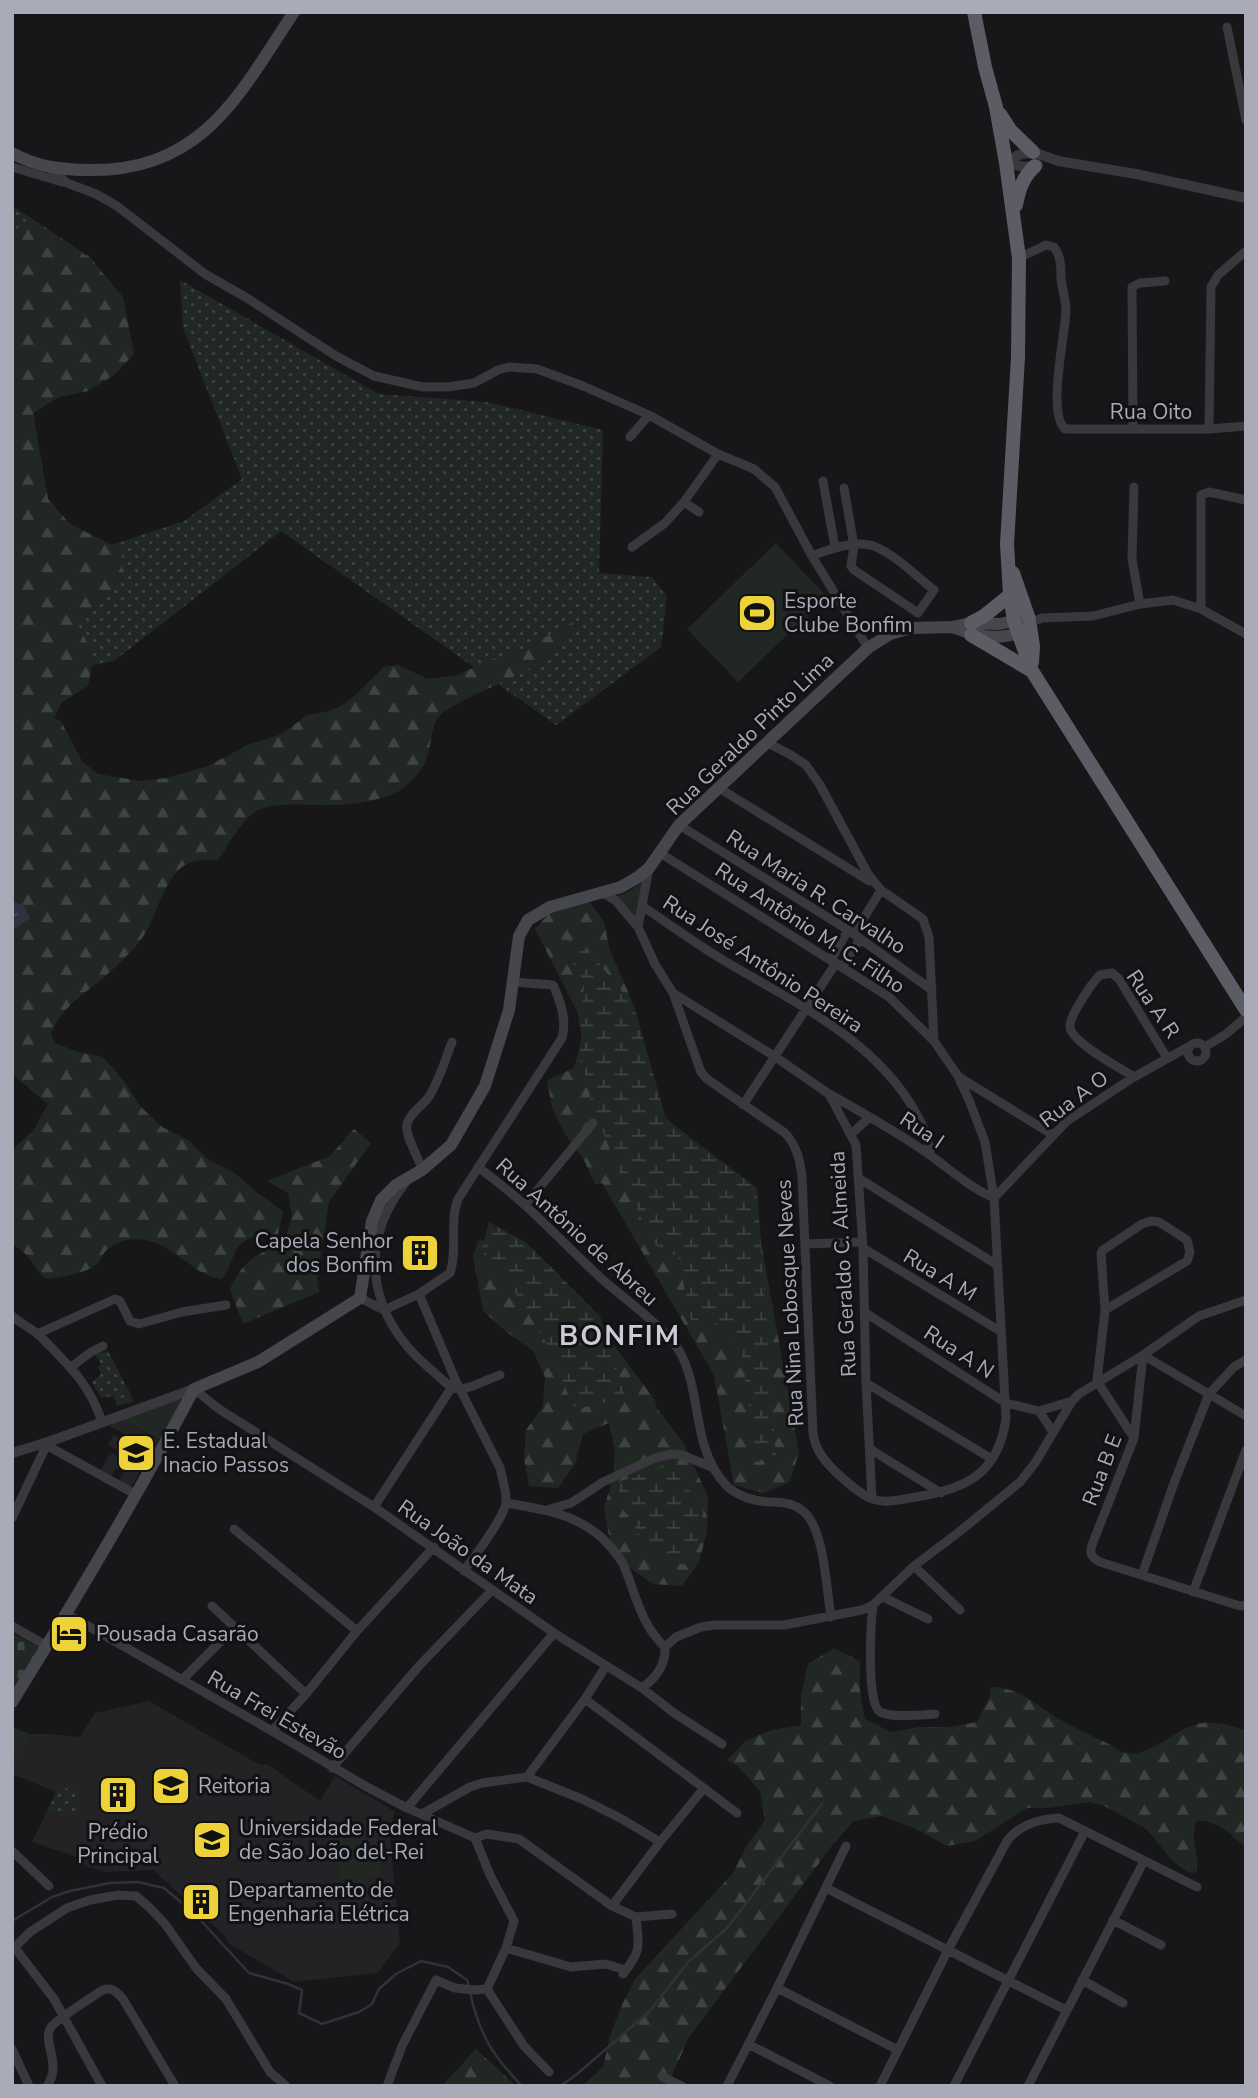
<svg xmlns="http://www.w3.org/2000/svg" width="1258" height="2098" viewBox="0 0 1258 2098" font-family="'Nunito Sans',sans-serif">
<defs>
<pattern id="grass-dots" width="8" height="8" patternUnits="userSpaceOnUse" patternTransform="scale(1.75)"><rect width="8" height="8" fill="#212823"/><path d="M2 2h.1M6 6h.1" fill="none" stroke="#3e4441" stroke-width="1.8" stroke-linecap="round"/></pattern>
<pattern id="forest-firs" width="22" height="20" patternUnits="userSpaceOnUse" patternTransform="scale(1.75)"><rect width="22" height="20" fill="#212823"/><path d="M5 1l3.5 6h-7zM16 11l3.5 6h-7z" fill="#3e4441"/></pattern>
<pattern id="wetland-marsh" width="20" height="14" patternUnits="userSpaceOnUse" patternTransform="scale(1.75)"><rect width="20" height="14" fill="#212823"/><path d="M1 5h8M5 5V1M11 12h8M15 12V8" fill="none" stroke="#3e4441"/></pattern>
<pattern id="cemetery-stones" width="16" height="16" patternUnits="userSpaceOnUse" patternTransform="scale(1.75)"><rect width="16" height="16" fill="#212823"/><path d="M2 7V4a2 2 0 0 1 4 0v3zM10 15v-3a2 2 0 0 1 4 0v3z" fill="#3e4441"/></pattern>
<pattern id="water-ripples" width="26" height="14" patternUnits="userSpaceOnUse" patternTransform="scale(1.75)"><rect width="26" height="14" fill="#2d323c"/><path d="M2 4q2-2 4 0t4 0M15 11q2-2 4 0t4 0" fill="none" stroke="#494d56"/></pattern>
</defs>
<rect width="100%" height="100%" fill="#171618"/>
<path fill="#232225" d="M119,1419L159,1440L154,1449L135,1440L133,1444L152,1454L146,1465L127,1456L126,1460L141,1468L131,1488L119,1482L123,1472L116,1468L111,1477L100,1472L110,1452L119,1457L121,1452L108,1445L113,1435L128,1442L131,1437L107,1425Z
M149,1701L260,1765L267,1764L320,1801L335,1776L394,1811L390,1837L400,1943L378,1973L294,1982L228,1943L224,1935L153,1870L105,1872L81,1864L77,1857L32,1842L56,1792L12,1774V1727L30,1734H51L80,1737L95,1713Z"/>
<path fill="url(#grass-dots)" d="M16,208L90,257L116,290L33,400L38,502L105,547L184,521L242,479L183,328L180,280L379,394L487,402L603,430L599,573L652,577L667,597L661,647L556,725L281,531L114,661L12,680V213Z
M108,1351L134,1401L118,1406L113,1396L101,1398L92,1382L101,1374L98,1367L101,1364L95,1354Z
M60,1786L80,1793L76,1815L47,1812Z"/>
<path fill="url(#forest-firs)" d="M27,220L53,233L80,251L101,271L123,297L134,354L114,375L88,391L59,397L33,413L48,499L70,524L122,550V580L102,601L77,623L94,656L88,686L61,703L54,718L61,721L82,761L98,774L141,781L166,778L208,766L250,744L282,734L307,715L325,712L339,707L352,698L384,667L398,665L428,679L458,675L485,662L525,648L577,620C572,662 486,685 454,706C450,708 444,711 441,714C431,724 432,741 428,754C424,769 412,783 399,791C380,801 353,805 332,805C310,806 271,800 253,813C240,823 228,846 218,860C206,860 192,859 182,867C158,888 157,923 136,946C127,955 119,964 109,973C89,991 59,1007 51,1035L55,1043L78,1052L103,1057L124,1081L141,1107L162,1127L188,1140L209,1160L235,1173L256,1192L283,1211L278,1234C270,1237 263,1234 255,1236C229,1244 235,1267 221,1279C193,1275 177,1247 149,1241C134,1237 115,1240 104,1253C101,1258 99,1263 94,1266C85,1273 59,1278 47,1279C39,1275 37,1268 31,1261C26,1253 20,1249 12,1244V1150L33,1131L48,1104L12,1074V233Z
M584,895L604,921L609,948L632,1001L647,1083L659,1109L758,1226L799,1452L790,1482L764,1493L734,1485L714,1375L602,1183L595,1184L583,1158L564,1133L552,1107L547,1080L574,1068L582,1038L577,1011L535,929L548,915Z
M354,1129L371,1143L329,1202L317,1279L319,1292L243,1324L230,1289C245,1258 254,1257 284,1242L292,1216L288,1193L267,1181L330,1156Z
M505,1236L580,1300L655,1400L656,1407L684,1444L708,1497L707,1532L699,1562L682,1586L653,1584L629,1567L610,1542L604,1508L613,1478L615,1450L609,1423L583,1434L575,1464L558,1488L529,1486L524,1459L526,1430L543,1406L545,1377L533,1351L509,1334L483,1311L473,1256L478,1241Z
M834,1648L860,1661V1690L865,1719L891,1732L919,1727H949L977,1722L990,1696L991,1687C1022,1688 1035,1705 1061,1720C1077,1729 1094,1737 1111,1745C1141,1772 1173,1726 1202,1723C1216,1721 1233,1726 1246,1731V1847C1232,1836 1215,1818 1196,1821C1190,1837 1199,1854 1197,1871L1195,1873L1188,1872L1171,1860L1153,1836L1142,1826L1102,1805L1089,1802L1049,1808H1027L975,1841L947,1846L914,1828L882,1816L854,1821L834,1843L687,2040C683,2055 671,2070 670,2086H582L603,2067L610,2036L622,2005L635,1979L733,1873L746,1847L765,1820L760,1791L738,1766L727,1760L745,1741L772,1730L801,1725V1695L808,1664Z
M476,2049L516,2086H442Z"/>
<path fill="url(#wetland-marsh)" d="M569,938L592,955L634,1006L666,1119L757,1188L776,1458L756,1462L741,1349L716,1323L691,1320L678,1257L653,1244L617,1167L592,1105L580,1053L584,982L563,944Z
M489,1222L527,1243L600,1316L626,1398L576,1409L571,1402L551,1351L523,1304L482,1248Z
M667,1464L704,1507L697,1549L684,1565L650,1550L621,1506L618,1482Z"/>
<path fill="url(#cemetery-stones)" d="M12,1633L39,1647L12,1694Z"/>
<path fill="#212823" d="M776,543L827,597L738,682L687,629Z
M642,882L638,920L616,896L626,893Z
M176,1399L180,1400L182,1407L161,1440L120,1420Z
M12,1727L30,1734L20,1755L15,1757L12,1756Z
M368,1827V1835L375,1834L376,1836L378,1837L381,1876L368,1877V1881L351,1883L350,1879L340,1880L337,1840H340L341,1837L349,1836V1829Z"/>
<path fill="url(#water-ripples)" d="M12,901L24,906L30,918L13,930L12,934Z"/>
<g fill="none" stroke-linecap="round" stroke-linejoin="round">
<path stroke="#2d323c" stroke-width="2.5" d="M12,1921L52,1897L70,1891L110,1883L138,1882L164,1888L194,1913L249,1973L288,1984L302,1990L299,2013L322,2024L359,2012L372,2004L379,1989L396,1974L421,1961L448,1967L467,1980L469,1986
M470,1993C480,2035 492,2055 522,2086
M560,2086L576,2075L650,2011L688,1962L727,1928L822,1804"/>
<path stroke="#38383d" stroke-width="9" d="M1227,27L1246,120
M12,167L62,182
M51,169L67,183L96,194L117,206L205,274L247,298L336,356L374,376L423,387H448L474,383L498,370L509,367L537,369L583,386L649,415L718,454L754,469L775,487L812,556L868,648
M1019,258L1046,245L1054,247C1061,256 1061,267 1061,278C1062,289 1066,300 1066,311C1065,336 1047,413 1065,429H1209L1246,426
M1133,429L1132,287L1140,283L1165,281
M1209,429L1211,287L1218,275L1246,251
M630,437L649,415
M823,481L835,547
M1134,487L1132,559L1140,604
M684,502L699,512
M632,547L665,523L684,502L718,454
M812,556C829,549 859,539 876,547C898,557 916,576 934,590L918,613L854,570L851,566L854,546L844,488
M1201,609V495L1209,492L1246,500
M1029,623L1042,618L1093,616L1140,604L1173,600L1201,609L1246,634
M768,743L791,755L806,765L820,785L868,874L881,890L923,919L929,937L934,1041
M719,788L869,881
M679,825L848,930L932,990
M603,893L615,900L638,927L649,868
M642,906C669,924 695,943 723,960C793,1002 877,1040 917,1115C924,1127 930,1141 930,1155
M638,927L655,964L673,993L701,1072L707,1079L785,1133C797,1146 800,1160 802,1177L813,1433C814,1440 816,1447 820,1453C827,1466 858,1494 873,1499C886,1504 902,1499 916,1497C966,1489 998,1474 1006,1419L994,1198L985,1142L969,1100L958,1076L934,1041L889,997L660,853
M854,934L881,890
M831,960L848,930
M842,967L860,939
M673,993L774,1056L829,1094L856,1145L863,1248L866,1383L872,1499
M1188 1052a9 9 0 1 1 18 0a9 9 0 1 1-18 0Z
M1205,1047L1226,1034L1246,1017
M959,1077L1053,1135
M1134,1077C1120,1068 1071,1042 1070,1027C1069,1016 1092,983 1100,975L1112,973L1119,979L1167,1058
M831,1095C865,1114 899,1133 930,1155C952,1171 969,1187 994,1198L1067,1121L1134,1077L1190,1046
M743,1105L836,963
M851,1134L870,1117
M478,1167C495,1180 512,1193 527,1207C553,1231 578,1257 604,1281C625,1299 669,1331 681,1354C702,1395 692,1448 725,1484C737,1497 756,1502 773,1502C783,1502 795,1504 803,1511C825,1529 826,1589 831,1617
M422,1170C419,1158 404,1134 407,1124C409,1114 422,1106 428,1098C439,1082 445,1060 452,1042
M860,1179L997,1265
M406,1182C356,1245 369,1317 429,1368C437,1374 449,1389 460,1389C470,1389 490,1378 500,1375
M525,1205L593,1123
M806,1244L862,1242
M863,1248L1000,1331
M419,1294L455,1379L500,1468C502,1478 507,1492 506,1502C505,1517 474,1557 464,1571
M360,1298L384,1310
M384,1310L419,1294L450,1273C458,1249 449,1222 458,1199L562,1038C567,1020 561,1002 553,985L514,982
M1105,1310L1187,1261L1190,1252L1187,1240L1159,1222L1151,1221L1142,1224L1103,1250L1101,1253L1105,1310L1097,1381L1134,1438
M864,1312L1006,1403L1039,1411
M12,1316C20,1323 31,1328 39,1335C67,1364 89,1382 102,1422
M37,1334L115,1299L120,1301L130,1321L139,1324L182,1312L226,1305
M1143,1355L1134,1438L1092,1545C1089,1554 1092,1558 1100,1562L1240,1606L1246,1605
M1143,1355L1246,1416
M71,1367L91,1352L103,1346
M866,1383L992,1459
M194,1389L219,1409L374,1507L554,1633L642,1688L674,1713L722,1744
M1039,1411L1072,1401
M1039,1411L1053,1432
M46,1445L135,1494
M870,1449L941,1493
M506,1503C542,1509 573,1513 601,1537C610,1546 619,1555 624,1566C636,1595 641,1625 665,1647
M374,1507L452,1387
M550,1509L571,1503L603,1482L655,1458L672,1454L682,1455L714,1468
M12,1518L48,1442
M234,1529L357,1631
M914,1566L960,1610
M1142,1575L1174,1483L1209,1394L1234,1367L1246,1360
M1193,1592L1246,1450
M883,1597L928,1619
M873,1605C871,1622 866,1703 880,1712C891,1718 922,1715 935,1714
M212,1606L306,1694
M67,1614L272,1731L367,1787L407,1808L475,1838
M12,1626L47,1646
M606,1666L585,1699L737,1813
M182,1680L235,1627
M642,1688C656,1678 666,1665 665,1647L676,1637L701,1627L715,1625H784L862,1610L873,1605L914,1566L959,1532L1020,1482L1035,1463L1072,1401L1079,1394L1143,1355L1199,1316L1246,1300
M272,1731L306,1694L357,1631L434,1547
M332,1768L419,1666L492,1590
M527,1777L585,1699
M407,1808L554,1633
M422,1814L470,1787L482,1783L527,1777L582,1799L622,1819L660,1842
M475,1838L490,1875L514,1921L506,1948L487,1989L524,2046L549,2072
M475,1838L487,1834L519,1839L612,1906L636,1917L672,1914
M12,1851L49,1886
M826,1888L1066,2010
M612,1906L660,1842L704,1788
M1113,1920L1161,1945
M15,1948L54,1999L102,2086
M506,1948L571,1967L606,1964L625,1970
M12,1950L30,1932L67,1908L90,1900L118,1895L136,1896L149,1907L165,1924L196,1968L226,1999L270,2072L286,2086
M623,1974C642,1950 639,1947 636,1917
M1082,1980L1123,2003
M777,1988L898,2050
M748,2044L830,2086
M12,2049L29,2086
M663,2077L682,2086
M47,2086C63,2063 41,2042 51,2027C56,2020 91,1998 101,1991C111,1986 116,1991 123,1999L175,2086
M387,2086L402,2046L436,1980L455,1988L474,1990L487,1989
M727,2086L777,1988L846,1846
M880,2086L948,1950L1007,1841C1019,1825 1039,1819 1059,1818L1197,1887
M954,2086L1085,1831
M1028,2086L1144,1861"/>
<path stroke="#38383d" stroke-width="10" d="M1006,163L1018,155L1033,152L1058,161L1136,174L1246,198
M1006,163L1025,167L1038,165
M12,1453L48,1442L194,1389"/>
<path stroke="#46464d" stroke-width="12" d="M12,153C37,167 62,170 90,170C203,171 239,95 294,12
M952,627C975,636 1003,643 1026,629
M12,1702C76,1599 138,1495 194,1389L258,1362L360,1298L372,1221L381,1200L396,1185L422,1170L451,1145L485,1086L509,1010L519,936L528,920L550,907L621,887L638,877L649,868L679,825L868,648L890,634L911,628L952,627L971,623L999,624L1023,619"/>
<path stroke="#5c5c65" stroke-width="14" d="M974,12L985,67L996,107L1006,163L1019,258L1018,357L1007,544L1010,595L1014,621L1032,671L1246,1010
M1000,114L1011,131L1033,152
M1016,205C1019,189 1023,177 1035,166
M1013,573L1029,619
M971,623L984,616L1010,595
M1030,626L1033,646L1032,662
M971,635L1032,671"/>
</g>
<defs>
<g id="stadium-square" transform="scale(2.0125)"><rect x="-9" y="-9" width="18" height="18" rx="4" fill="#edd23a" stroke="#121113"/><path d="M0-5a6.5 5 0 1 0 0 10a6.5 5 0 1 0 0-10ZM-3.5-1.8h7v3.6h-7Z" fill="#111"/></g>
<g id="building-square" transform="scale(2.0125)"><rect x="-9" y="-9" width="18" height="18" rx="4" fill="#edd23a" stroke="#121113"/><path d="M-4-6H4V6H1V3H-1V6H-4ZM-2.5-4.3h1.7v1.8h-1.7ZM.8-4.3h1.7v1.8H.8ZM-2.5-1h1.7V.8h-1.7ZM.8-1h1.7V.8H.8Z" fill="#111"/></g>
<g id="school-square" transform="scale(2.0125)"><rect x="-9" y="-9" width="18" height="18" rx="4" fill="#edd23a" stroke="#121113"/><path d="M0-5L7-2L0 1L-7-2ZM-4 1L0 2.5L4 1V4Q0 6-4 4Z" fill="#111"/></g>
<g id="hotel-square" transform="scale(2.0125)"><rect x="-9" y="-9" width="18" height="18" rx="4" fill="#edd23a" stroke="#121113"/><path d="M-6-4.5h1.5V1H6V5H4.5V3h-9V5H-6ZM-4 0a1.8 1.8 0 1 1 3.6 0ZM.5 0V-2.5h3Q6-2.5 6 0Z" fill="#111"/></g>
<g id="university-square" transform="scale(2.0125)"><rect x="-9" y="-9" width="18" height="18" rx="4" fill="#edd23a" stroke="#121113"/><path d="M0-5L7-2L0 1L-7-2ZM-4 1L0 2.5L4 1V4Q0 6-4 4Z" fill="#111"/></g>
</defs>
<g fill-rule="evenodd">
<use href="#stadium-square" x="757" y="613"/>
<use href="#building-square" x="420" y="1253"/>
<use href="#school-square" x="136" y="1453"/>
<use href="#hotel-square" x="69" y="1634"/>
<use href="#university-square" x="171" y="1786"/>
<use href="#building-square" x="118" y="1795"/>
<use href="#university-square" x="212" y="1840"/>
<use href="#building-square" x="201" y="1902"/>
</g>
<g text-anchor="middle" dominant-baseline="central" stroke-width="6" stroke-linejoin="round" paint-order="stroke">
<g font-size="21" fill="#a9abb8" stroke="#121113">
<text x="1151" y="412">Rua Oito</text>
<text transform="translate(750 734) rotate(-44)">Rua Geraldo Pinto Lima</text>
<text transform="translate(816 892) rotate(33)">Rua Maria R. Carvalho</text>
<text transform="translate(810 928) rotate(33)">Rua Antônio M. C. Filho</text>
<text transform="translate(763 964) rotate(33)">Rua José Antônio Pereira</text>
<text transform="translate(1153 1004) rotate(56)">Rua A R</text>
<text transform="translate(1074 1099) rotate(-37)">Rua A O</text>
<text transform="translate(922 1130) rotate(34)">Rua I</text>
<text transform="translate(577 1232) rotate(42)">Rua Antônio de Abreu</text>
<text transform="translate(843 1264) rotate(-93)">Rua Geraldo C. Almeida</text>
<text transform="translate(940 1275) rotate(31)">Rua A M</text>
<text transform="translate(790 1303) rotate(-93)">Rua Nina Lobosque Neves</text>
<text transform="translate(959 1352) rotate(33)">Rua A N</text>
<text transform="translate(1102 1470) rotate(-69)">Rua B E</text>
<text transform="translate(468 1552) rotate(35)">Rua João da Mata</text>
<text transform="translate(277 1715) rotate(30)">Rua Frei Estevão</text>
</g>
<g font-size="21" fill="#a9abb8" stroke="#121113" text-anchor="start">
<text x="784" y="601">Esporte<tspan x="784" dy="24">Clube Bonfim</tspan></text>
<text x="393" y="1241" text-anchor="end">Capela Senhor<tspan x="393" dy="24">dos Bonfim</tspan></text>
<text x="163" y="1441">E. Estadual<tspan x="163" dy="24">Inacio Passos</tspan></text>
<text x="96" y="1634">Pousada Casarão</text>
<text x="198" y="1786">Reitoria</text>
<text x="239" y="1828">Universidade Federal<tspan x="239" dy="24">de São João del-Rei</tspan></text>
<text x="118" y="1832" text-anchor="middle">Prédio<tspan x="118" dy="24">Principal</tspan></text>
<text x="228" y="1890">Departamento de<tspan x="228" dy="24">Engenharia Elétrica</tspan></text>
</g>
<g font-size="28" font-weight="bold" letter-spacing="2" fill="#cacbd4" stroke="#121113">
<text x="620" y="1336">BONFIM</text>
</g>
</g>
<rect width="1258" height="2098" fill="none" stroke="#a9abb8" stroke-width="28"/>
</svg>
